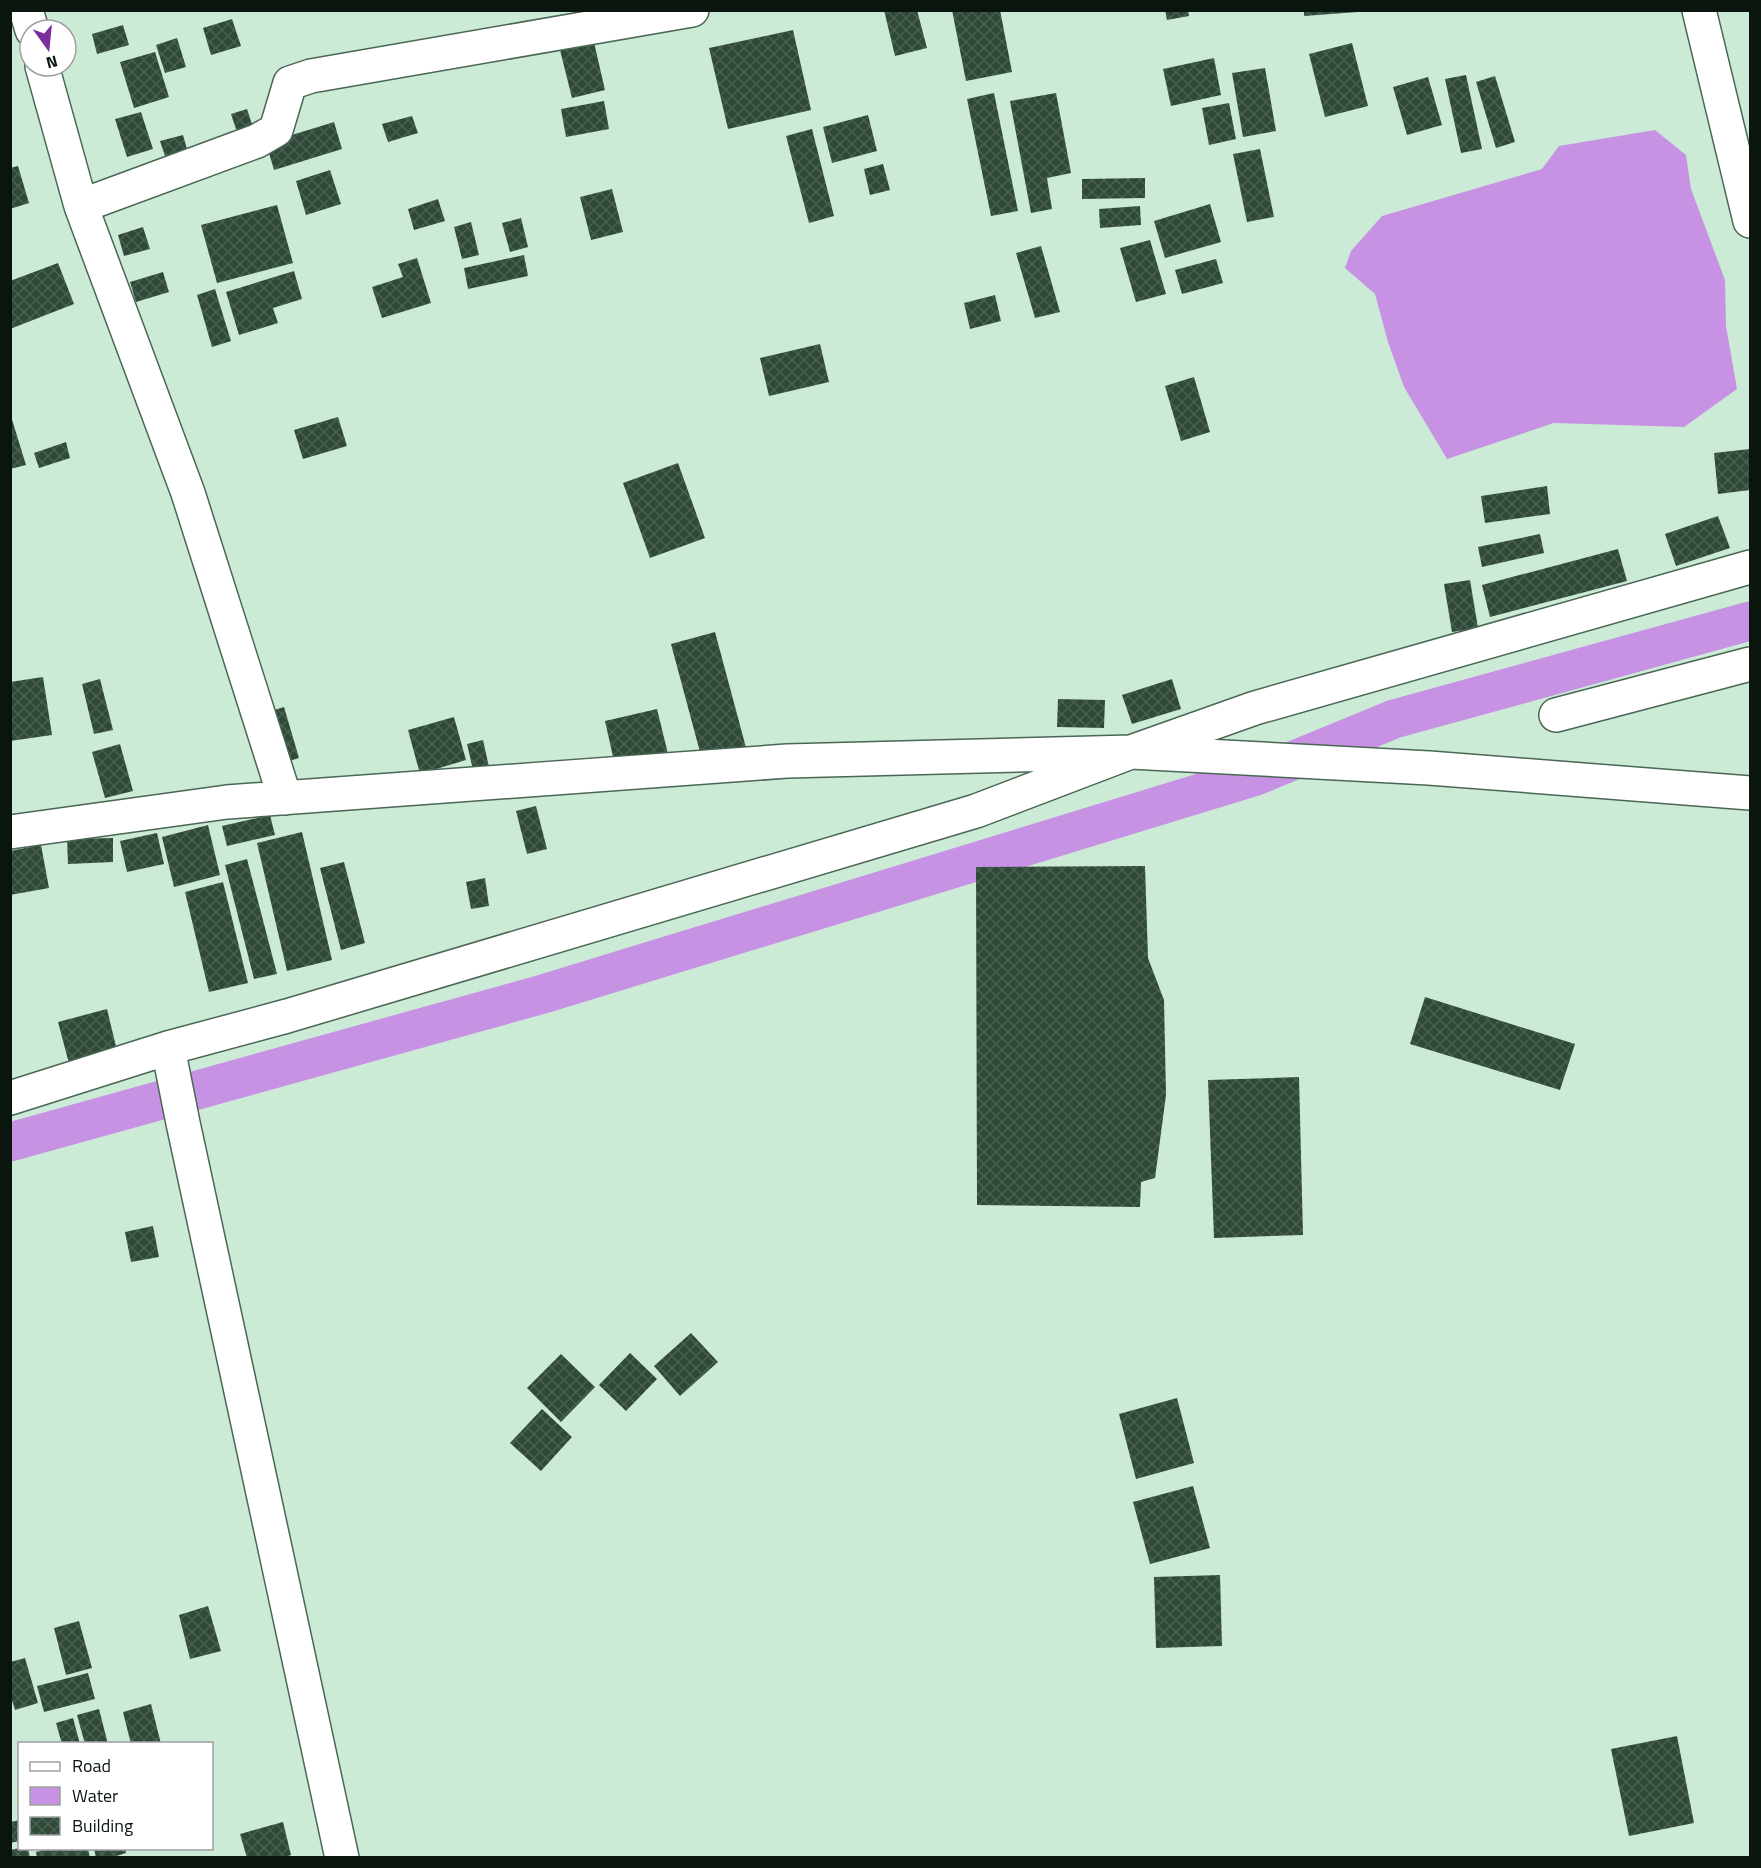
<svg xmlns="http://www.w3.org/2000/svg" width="1761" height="1868" viewBox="0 0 1761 1868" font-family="'Titillium Web',sans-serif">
<defs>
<pattern id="building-cross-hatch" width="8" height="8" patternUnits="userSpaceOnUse" patternTransform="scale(1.5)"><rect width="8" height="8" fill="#304a39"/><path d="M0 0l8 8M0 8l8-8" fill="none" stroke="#4b6052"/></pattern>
</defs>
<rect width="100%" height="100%" fill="#ccebd6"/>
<path fill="#c792e3" d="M1655,130L1686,155L1691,189L1725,280L1726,326L1737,389L1684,427L1554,423L1447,459L1404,387L1388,342L1375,294L1345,268L1351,251L1382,216L1542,169L1559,146Z"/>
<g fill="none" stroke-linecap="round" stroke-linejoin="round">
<path stroke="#c792e3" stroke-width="39" d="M10,1142L543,994L1256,776L1394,719L1750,621"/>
</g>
<path fill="url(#building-cross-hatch)" d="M884,10H917L927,48L895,56Z
M952,10H1000L1012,72L966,81Z
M1165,10H1188L1189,16L1167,20Z
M1304,10H1358V12L1304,16Z
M232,19L241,46L211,55L203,28Z
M123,25L129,45L97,54L92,34Z
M793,30L811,110L728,129L709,48Z
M177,38L186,67L165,73L156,45Z
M593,38L605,90L572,98L559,46Z
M1352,43L1368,106L1325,117L1309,54Z
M155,52L169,97L134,108L120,62Z
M1214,58L1221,95L1171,106L1163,69Z
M1265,68L1276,131L1243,137L1232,73Z
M1466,75L1482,149L1461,153L1445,79Z
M1495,76L1515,142L1496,148L1476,82Z
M1428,77L1442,125L1407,135L1393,87Z
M994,93L1018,211L991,216L967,99Z
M1056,93L1071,173L1047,178L1052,209L1031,213L1010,101Z
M604,101L609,129L566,137L561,109Z
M1229,103L1236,139L1209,145L1202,108Z
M247,109L254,130L238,135L231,114Z
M141,112L153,149L127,157L115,119Z
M868,115L877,151L832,163L823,127Z
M412,116L418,133L388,142L382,124Z
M334,122L342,149L274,170L266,143Z
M812,129L834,216L809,223L786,136Z
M183,135L187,149L165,156L160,141Z
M1260,149L1274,217L1247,222L1233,154Z
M883,164L890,190L870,195L864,169Z
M18,166L29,203L10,209V168Z
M330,170L341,204L306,215L296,181Z
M1145,178V198L1082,199V179Z
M612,189L623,232L591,240L580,197Z
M438,199L445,221L414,230L408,209Z
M1210,204L1221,242L1165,258L1154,221Z
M277,205L293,263L217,283L201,225Z
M1140,206L1141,225L1100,228L1099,209Z
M521,218L528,247L510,252L502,223Z
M471,222L479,255L462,259L454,227Z
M143,227L150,249L124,256L118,235Z
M1150,240L1166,294L1136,302L1120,248Z
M1041,246L1060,312L1035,318L1016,253Z
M524,255L528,276L468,289L464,268Z
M417,258L431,303L382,318L372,287L403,277L398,264Z
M1216,259L1223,283L1182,294L1175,270Z
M58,263L74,304L10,329V281Z
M294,271L302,299L273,308L278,323L239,335L226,292Z
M163,272L169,292L136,302L130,282Z
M215,289L231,341L212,347L197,295Z
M995,295L1001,321L970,329L964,303Z
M820,344L829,382L769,396L760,358Z
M1194,377L1210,432L1181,441L1165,386Z
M10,413L26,465L10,469Z
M338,417L347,446L303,459L294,430Z
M66,442L70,458L39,468L34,453Z
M1750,449V490L1718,494L1714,453Z
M678,463L705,538L650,558L623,483Z
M1547,486L1550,514L1485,523L1481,496Z
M1718,516L1730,548L1676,566L1665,534Z
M1540,534L1544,553L1482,567L1478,547Z
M1618,549L1627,581L1490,617L1482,585Z
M1470,580L1478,628L1452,632L1444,584Z
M715,632L748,755L704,767L671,644Z
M43,677L52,735L10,741V682Z
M100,679L113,730L94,734L82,684Z
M1172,679L1181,709L1132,724L1122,695Z
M1058,699L1105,700L1104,728L1057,727Z
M284,707L299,758L276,765L261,714Z
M657,709L669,758L616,770L605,721Z
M454,717L466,760L420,774L408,730Z
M483,740L489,767L473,770L467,744Z
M120,744L133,791L105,798L92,752Z
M536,806L547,849L527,854L516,811Z
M270,815L275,835L227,846L222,826Z
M208,825L220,875L174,887L162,837Z
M302,832L332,960L287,971L257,843Z
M157,833L164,864L127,872L120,841Z
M113,838V862L68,864L67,839Z
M41,845L49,888L10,895V851Z
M247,859L277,974L254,979L225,865Z
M344,862L365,943L341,950L320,868Z
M1145,866L1148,958L1164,1000L1166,1095L1155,1178L1141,1182L1140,1207L977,1205L976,867Z
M485,878L489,906L471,909L466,882Z
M223,882L248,983L209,992L185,892Z
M1425,997L1575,1044L1560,1090L1410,1044Z
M107,1009L119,1059L71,1071L58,1022Z
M1299,1077L1303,1235L1214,1238L1208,1080Z
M153,1226L159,1257L131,1262L125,1232Z
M691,1333L718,1362L680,1396L654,1366Z
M630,1353L657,1379L626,1411L599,1385Z
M561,1354L595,1387L561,1422L527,1388Z
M1177,1398L1194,1463L1136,1479L1119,1414Z
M542,1409L572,1437L541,1471L510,1443Z
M1193,1486L1210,1548L1150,1564L1133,1502Z
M1220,1575L1222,1646L1156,1648L1154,1577Z
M208,1606L221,1651L190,1659L179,1615Z
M79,1621L92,1668L66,1675L54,1628Z
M25,1658L38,1703L15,1710L10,1694V1662Z
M88,1673L95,1699L44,1712L37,1686Z
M151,1704L161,1744H131L123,1712Z
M99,1709L108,1744H85L77,1715Z
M73,1718L80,1744H62L56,1723Z
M1677,1736L1694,1823L1629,1836L1611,1749Z
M20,1820V1841L10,1843V1822Z
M283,1822L291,1855L282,1858H247L240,1834Z
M20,1848H28L30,1858H10V1850Z
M52,1848H88L90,1858H37L36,1852Z
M94,1848H125L126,1853L110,1858H96Z"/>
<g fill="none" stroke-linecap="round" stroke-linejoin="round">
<g stroke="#4a6654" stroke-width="36">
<path id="minor" d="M26,10L32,30
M1699,10L1750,221
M42,66L81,206L188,493L285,798
M81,206L257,141L276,130L290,83L311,76L692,10
M1556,715L1750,664
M10,832L227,802L787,761L1131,752L1429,768L1750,793
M168,1048L183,1123L342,1858
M10,1098L168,1048L287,1016L976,811L1131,752L1255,708L1750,567"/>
</g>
<use href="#minor" stroke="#fff" stroke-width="33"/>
</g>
<rect width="1761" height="1868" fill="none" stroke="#0a150e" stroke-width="24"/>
<rect x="18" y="1742" width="195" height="108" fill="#ffffff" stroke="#9da19f" stroke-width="1.5"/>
<rect x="30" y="1762" width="30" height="9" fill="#ffffff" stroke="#9da19f" stroke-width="1.5"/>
<text x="72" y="1772" font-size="18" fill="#0a150e">Road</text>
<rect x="30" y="1787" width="30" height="18" fill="#c792e3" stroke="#9da19f" stroke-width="1.5"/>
<text x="72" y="1802" font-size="18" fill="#0a150e">Water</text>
<rect x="30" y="1817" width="30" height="18" fill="url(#building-cross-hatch)" stroke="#9da19f" stroke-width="1.5"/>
<text x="72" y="1832" font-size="18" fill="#0a150e">Building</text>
<g transform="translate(48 48) rotate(165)"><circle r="28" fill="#ffffff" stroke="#9da19f" stroke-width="1.5"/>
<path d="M0-4.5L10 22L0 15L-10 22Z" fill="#7c2e9f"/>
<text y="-9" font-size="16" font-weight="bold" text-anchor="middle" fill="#0a150e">N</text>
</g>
</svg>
